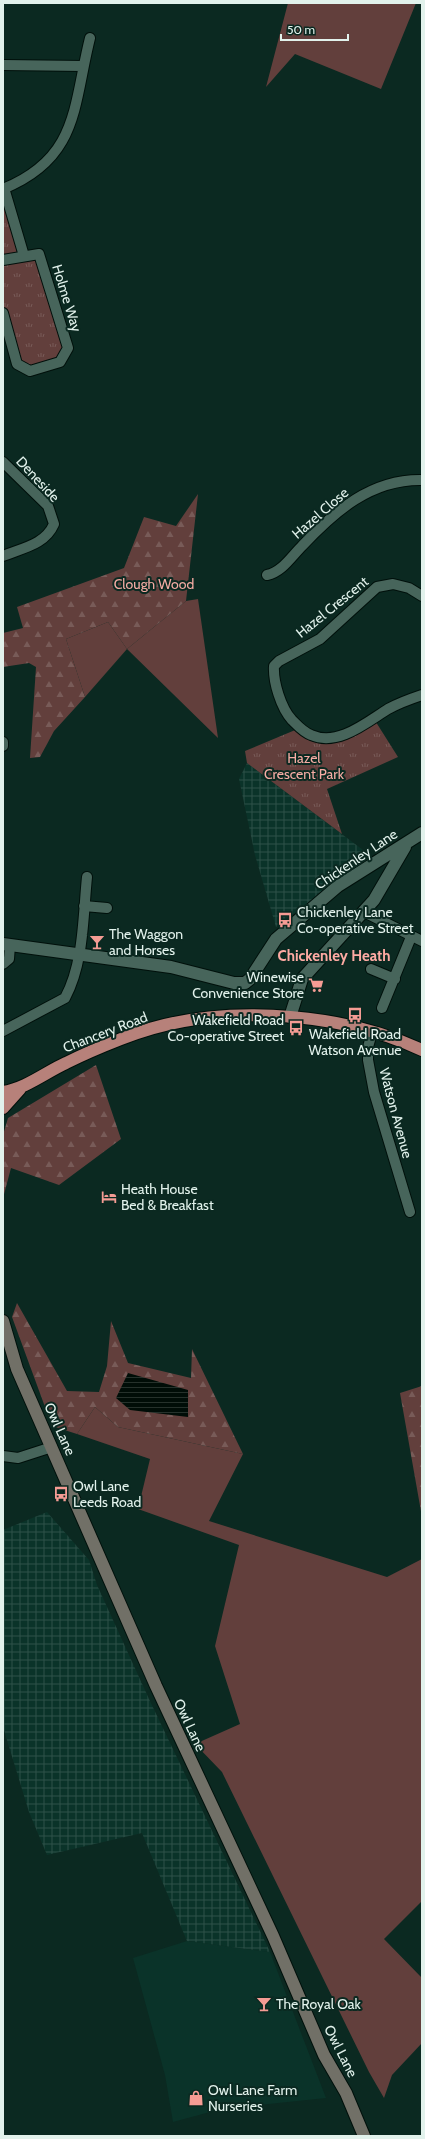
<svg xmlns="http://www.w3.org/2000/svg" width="425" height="2139" viewBox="0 0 425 2139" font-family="Cabin,sans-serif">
<defs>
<pattern id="industrial-grid" width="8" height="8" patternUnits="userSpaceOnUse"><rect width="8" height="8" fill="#0a3329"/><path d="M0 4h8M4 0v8" fill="none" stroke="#2d5148"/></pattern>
<pattern id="forest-firs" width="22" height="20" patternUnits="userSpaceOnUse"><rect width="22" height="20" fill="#623f3c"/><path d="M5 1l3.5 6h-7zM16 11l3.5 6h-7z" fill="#785b58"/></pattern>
<pattern id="park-tufts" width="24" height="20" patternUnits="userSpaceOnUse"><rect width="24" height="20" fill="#623f3c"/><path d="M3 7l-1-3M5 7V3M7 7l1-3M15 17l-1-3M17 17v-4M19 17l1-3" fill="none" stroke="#785b58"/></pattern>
<pattern id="water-rules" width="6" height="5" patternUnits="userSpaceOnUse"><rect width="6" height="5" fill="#000d07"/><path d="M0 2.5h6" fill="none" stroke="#25312b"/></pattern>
</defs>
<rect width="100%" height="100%" fill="#0b2921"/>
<path fill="#0a3329" d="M187,1941L270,1952L326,2098L221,2109L173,2122L165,2075L133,1958Z"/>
<path fill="url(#industrial-grid)" d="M247,763L371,856L276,927L255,855L239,779Z
M47,1512L89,1560L97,1585L149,1699L270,1952L187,1941L142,1833L47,1855L29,1812L3,1727V1530Z"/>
<path fill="#623f3c" d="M288,3H416L381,89L295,54L266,87Z
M198,599L218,738L127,649L85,697L66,639L108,622L127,649L186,601Z
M95,1407L118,1427L243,1454L209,1521L387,1577L422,1559V1901L384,1939L422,1978V2043L392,2075L384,2098L369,2072L222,1772L195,1744L240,1724L215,1646L239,1545L138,1509L150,1459L77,1434Z"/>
<path fill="url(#forest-firs)" d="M198,494L186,601L127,649L108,622L66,639L85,697L54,731L40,757L30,758L36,667L29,663L3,667V633L23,628L17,607L124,568L144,517L176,526Z
M96,1065L121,1139L59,1185L11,1168L3,1198V1135L8,1118Z
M17,1303L67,1391L99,1392L107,1366L111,1321L128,1363L191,1378L192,1349L243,1454L118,1427L95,1407L77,1434L52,1426L12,1317Z
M422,1386V1517L400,1393Z"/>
<path fill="url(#park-tufts)" d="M3,189L24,255L39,254L68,348L60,362L30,371L17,364L3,313Z
M374,719L398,757L327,789L342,834L247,763L245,751L300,728L328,738Z"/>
<path fill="url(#water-rules)" d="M128,1373L188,1390V1417L130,1410L116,1398Z"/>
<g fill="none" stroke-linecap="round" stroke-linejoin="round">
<g stroke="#00100b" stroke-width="12">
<path id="minor" d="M3,65L83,66
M4,188L24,256
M3,189C79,158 73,106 90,38
M3,260L39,254L68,348L60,362L30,371L17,364L3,313
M3,462L48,506L54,524C45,545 22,548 3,556
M267,575C282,572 291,557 302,546C335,511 371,479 422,480
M422,596L409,588L393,584L377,587L320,639L279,661L274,666C273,682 281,708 292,720C298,726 303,732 311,735C338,747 367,722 388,709C399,703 410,699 422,695
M3,742V746
M84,906L107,908
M364,912L422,941
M3,964L9,959L10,945
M371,969L395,979
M382,1008L411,937
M3,1031L65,998C84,963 83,916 87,877
M372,1033L368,1047V1060L374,1092L410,1212
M3,1456L18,1458L52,1447"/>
</g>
<g stroke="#00100b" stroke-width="14">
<path id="tertiary" d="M3,944L171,967L234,983H245L250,979L276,939L338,886L422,833
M290,1017L302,979L374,900L405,847"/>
</g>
<g stroke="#00100b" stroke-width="14">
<path id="secondary" d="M3,1321L17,1369L156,1686L273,1936L324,2055L346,2093L364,2136"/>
</g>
<g stroke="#00100b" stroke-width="14">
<path id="trunk" d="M3,1092C25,1089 46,1072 66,1063C84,1054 103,1046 121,1039C211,1002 335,1010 422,1050
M3,1108L20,1089"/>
</g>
<use href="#minor" stroke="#47655b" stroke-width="10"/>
<use href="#tertiary" stroke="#47655b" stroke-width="12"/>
<use href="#secondary" stroke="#717067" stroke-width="12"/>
<use href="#trunk" stroke="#b7817a" stroke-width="12"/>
</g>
<defs>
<g id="bus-bare" transform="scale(1.2)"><path d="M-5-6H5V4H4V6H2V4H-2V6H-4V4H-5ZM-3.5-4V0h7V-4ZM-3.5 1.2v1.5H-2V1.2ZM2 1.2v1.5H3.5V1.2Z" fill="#f59c94" stroke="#0b2921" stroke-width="2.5" paint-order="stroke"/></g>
<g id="bar-bare" transform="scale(1.2)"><path d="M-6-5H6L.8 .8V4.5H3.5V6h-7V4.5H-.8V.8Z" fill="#f59c94" stroke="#0b2921" stroke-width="2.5" paint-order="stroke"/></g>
<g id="supermarket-bare" transform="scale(1.2)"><path d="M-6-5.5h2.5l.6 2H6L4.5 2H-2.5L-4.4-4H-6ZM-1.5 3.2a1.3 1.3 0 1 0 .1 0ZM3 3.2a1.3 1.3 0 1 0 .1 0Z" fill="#f59c94" stroke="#0b2921" stroke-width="2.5" paint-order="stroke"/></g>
<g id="hotel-bare" transform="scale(1.2)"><path d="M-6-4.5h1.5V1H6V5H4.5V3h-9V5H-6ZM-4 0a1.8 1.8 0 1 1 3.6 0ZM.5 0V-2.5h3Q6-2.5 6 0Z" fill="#f59c94" stroke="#0b2921" stroke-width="2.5" paint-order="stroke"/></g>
<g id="shop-bare" transform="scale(1.2)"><path d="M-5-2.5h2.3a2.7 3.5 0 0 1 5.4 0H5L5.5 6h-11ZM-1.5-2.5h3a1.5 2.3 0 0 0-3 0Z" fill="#f59c94" stroke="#0b2921" stroke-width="2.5" paint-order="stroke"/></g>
</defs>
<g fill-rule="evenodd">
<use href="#bus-bare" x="285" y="920"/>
<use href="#bar-bare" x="97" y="942"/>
<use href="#supermarket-bare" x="316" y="985"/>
<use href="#bus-bare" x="355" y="1015"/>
<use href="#bus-bare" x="296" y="1028"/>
<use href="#hotel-bare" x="109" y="1197"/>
<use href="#bus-bare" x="61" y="1494"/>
<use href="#bar-bare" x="264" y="2004"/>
<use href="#shop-bare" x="196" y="2098"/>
</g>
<g text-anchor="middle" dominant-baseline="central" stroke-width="4" stroke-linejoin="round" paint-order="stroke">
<g font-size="14" fill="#e2f2ec" stroke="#0b2921">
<text transform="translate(67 298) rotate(73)">Holme Way</text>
<text transform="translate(38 479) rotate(47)">Deneside</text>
<text transform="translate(320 513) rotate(-41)">Hazel Close</text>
<text transform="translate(332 607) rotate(-39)">Hazel Crescent</text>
<text transform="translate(356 859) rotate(-34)">Chickenley Lane</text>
<text transform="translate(105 1032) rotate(-21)">Chancery Road</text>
<text transform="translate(396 1113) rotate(75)">Watson Avenue</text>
<text transform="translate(60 1429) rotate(66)">Owl Lane</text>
<text transform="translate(190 1725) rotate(65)">Owl Lane</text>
<text transform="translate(341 2051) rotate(63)">Owl Lane</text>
</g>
<g font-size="14" fill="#f6aca4" stroke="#0b2921">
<text x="154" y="584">Clough Wood</text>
<text x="304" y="758">Hazel<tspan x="304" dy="16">Crescent Park</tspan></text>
</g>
<g font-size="14" fill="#e2f2ec" stroke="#0b2921" text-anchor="start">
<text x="297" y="912">Chickenley Lane<tspan x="297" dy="16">Co-operative Street</tspan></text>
<text x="109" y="934">The Waggon<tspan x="109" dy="16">and Horses</tspan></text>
<text x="304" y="977" text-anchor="end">Winewise<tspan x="304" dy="16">Convenience Store</tspan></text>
<text x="284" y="1020" text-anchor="end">Wakefield Road<tspan x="284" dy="16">Co-operative Street</tspan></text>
<text x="355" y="1034" text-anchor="middle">Wakefield Road<tspan x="355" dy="16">Watson Avenue</tspan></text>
<text x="121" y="1189">Heath House<tspan x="121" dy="16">Bed &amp; Breakfast</tspan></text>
<text x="73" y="1486">Owl Lane<tspan x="73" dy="16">Leeds Road</tspan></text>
<text x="276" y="2004">The Royal Oak</text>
<text x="208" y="2090">Owl Lane Farm<tspan x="208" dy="16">Nurseries</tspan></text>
</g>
<g font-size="15" font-weight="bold" fill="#feaaa3" stroke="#0b2921">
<text x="334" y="956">Chickenley Heath</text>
</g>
</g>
<rect width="425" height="2139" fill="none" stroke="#e2f2ec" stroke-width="8"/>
<path d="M281 34v6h67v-6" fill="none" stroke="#e2f2ec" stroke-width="2"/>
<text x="287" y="34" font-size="12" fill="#e2f2ec" stroke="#0b2921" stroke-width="3" paint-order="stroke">50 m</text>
</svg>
